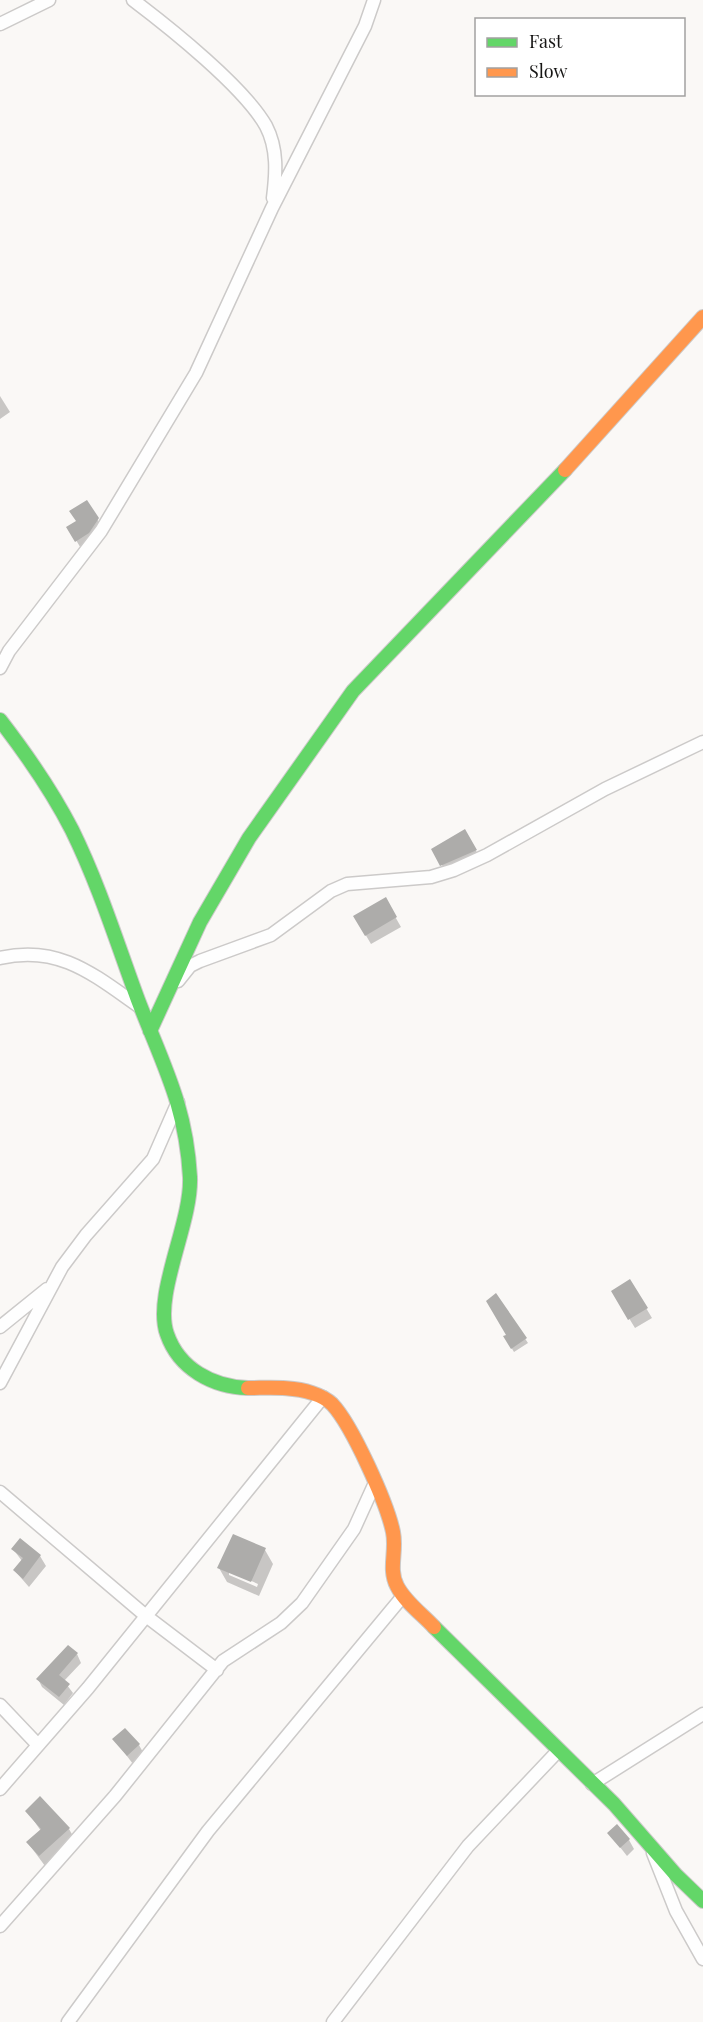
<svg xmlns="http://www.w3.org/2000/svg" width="703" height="2022" viewBox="0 0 703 2022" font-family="'Playfair Display',serif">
<rect width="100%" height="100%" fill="#faf8f6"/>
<path fill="#0003" fill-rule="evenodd" d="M0,396L10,412L0,419Z
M87,502L103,529L82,550L68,527L77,522Z
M465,831L481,860L447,874L433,849Z
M385,899L401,927L371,944L355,917Z
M630,1281L652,1318L635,1328L613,1292Z
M496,1295L528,1343L514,1352L505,1337L508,1335Z
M20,1540L40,1556L46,1566L29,1587L15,1571L22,1561L13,1549Z
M265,1550L273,1564L259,1596L227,1582L219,1568ZM229,1571L258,1584L257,1587L229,1575Z
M77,1654L81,1663L64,1681L73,1693L64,1705L42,1687L38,1679Z
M114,1739L139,1745L144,1754L133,1764Z
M27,1811L69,1829L77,1843L48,1870L28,1843L41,1831Z
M609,1833L629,1840L634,1849L627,1856Z"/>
<path fill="#adacaa" d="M87,500L99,518L89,533L75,542L66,527L76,521L69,511Z
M465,829L477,850L440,866L431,849Z
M386,897L397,917L365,936L353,916Z
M630,1279L648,1308L628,1320L611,1291Z
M496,1293L527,1338L511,1349L503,1336L506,1335L486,1301Z
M233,1534L266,1548L251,1582L217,1568Z
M20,1538L41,1555L23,1579L13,1570L23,1558L11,1549Z
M68,1645L78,1653L59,1675L70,1684L59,1697L36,1679Z
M125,1728L140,1744L127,1756L112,1739Z
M40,1796L70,1828L39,1856L26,1842L41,1829L25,1811Z
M617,1824L630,1839L620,1848L607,1833Z"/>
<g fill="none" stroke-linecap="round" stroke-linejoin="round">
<g stroke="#cccac9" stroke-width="15">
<path id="street" d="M133,0C170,28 244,87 266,126C278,149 276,174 273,198
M0,24L49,0
M0,668L9,651L101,531L196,373L272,208L365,26L374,0
M0,958C59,944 94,975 140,1007
M178,981L190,966L200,961L271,935L331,891L347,884L431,877L454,870L487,855L605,789L703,742
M0,1327L47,1289
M0,1383L62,1267L86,1235L153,1159L178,1102
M0,1492L146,1616L217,1670
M0,1705L38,1745
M592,1784L703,1714
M0,1789L88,1688L323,1397
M653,1853L676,1911L703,1959
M0,1926L115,1796L223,1661L281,1623L302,1603L354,1529L374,1485
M68,2022L208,1831L403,1596
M333,2022L468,1846L558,1751"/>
</g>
<g stroke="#cccac9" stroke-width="16">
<path id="fast" d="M0,720C27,755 52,791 72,830C99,885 117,943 138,1000C163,1065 186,1105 190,1177C192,1223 153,1295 167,1334C179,1369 213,1387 248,1388
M150,1031L200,922L249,838L353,691L565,470
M434,1627L614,1804L676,1875L703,1901"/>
</g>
<g stroke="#cccac9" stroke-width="16">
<path id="slow" d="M565,470L703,317
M248,1388C269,1388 292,1386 312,1393C318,1395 327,1399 332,1404C352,1425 387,1503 393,1532C397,1551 388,1569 397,1586C405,1602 422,1614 434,1627"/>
</g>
<use href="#street" stroke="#fefefe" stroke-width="12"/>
<use href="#fast" stroke="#63d668" stroke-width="14"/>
<use href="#slow" stroke="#ff974d" stroke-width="14"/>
</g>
<rect x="475" y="18" width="210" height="78" fill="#ffffff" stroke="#a2a1a1" stroke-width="1.5"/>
<rect x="487" y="38" width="30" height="9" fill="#63d668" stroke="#a2a1a1" stroke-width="1.5"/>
<text x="529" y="48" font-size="18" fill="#161514">Fast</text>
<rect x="487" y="68" width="30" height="9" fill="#ff974d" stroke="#a2a1a1" stroke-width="1.5"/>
<text x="529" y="78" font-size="18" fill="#161514">Slow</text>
</svg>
